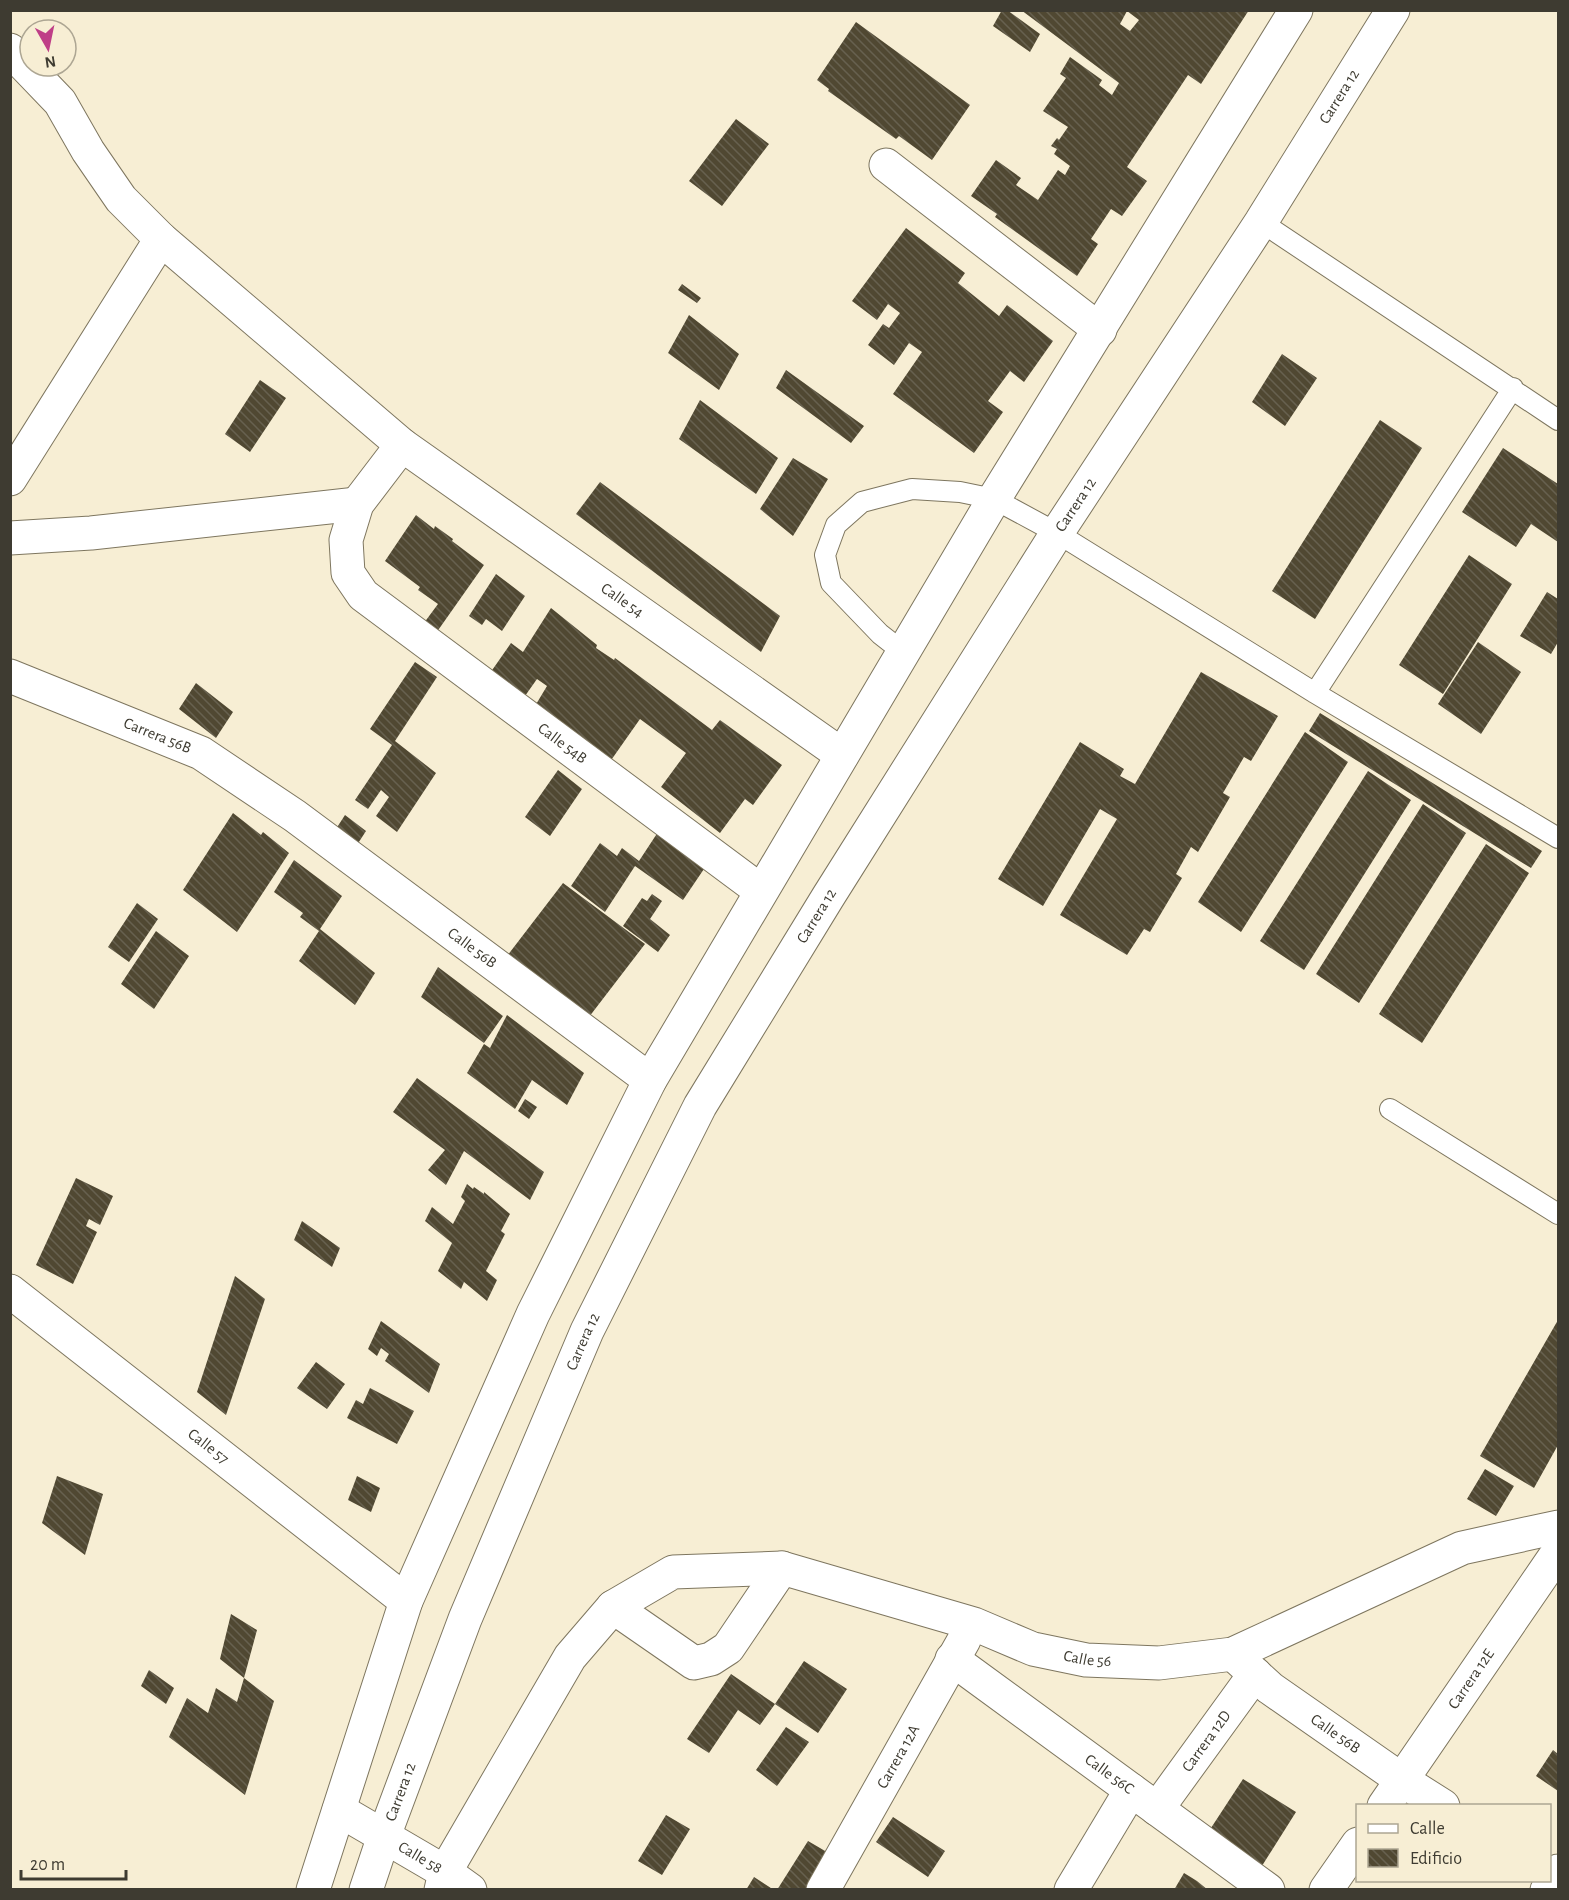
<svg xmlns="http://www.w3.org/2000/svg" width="1569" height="1900" viewBox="0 0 1569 1900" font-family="'Alegreya Sans',sans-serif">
<defs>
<pattern id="building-back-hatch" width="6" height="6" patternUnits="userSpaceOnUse" patternTransform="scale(1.5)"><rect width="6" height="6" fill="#504832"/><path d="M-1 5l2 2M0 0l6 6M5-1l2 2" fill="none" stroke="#67614f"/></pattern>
</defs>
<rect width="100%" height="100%" fill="#f7eed4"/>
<path fill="url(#building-back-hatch)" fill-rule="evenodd" d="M1002,10H1007L1040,34L1030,52L993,26Z
M1021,10H1249L1201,84L1188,75L1127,167L1147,181L1122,216L1111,209L1091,239L1098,244L1077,276L995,217L997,214L971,196L996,160L1021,178L1016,185L1038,200L1058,170L1065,175L1070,166L1054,154L1057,149L1051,146L1057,138L1059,140L1068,127L1043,111L1066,78L1060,74L1070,57L1102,80L1099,85L1112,95L1119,83ZM1127,11L1139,20L1130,31L1120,24Z
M856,22L970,105L932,160L899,136L896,139L828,91L829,89L817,80Z
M736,119L769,144L722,206L689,181Z
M906,228L965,273L958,283L999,316L1007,305L1053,341L1024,382L1010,371L988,401L1003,412L974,453L893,394L922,352L909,343L894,365L868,345L883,324L889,328L900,313L888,304L877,320L852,301Z
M682,284L701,298L697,303L678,290Z
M689,315L739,354L719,390L668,353Z
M1282,354L1317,378L1285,426L1252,402Z
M786,370L864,426L851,443L776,388Z
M260,380L286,398L250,452L225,434Z
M700,400L778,458L756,494L679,439Z
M1380,420L1422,448L1315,619L1272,591Z
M1503,448L1558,484V542L1531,524L1516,547L1462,512Z
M793,458L828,479L793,536L760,509Z
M600,482L780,616L761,652L576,514Z
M416,515L434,529L435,526L453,539L452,541L484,565L434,636L421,627L438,604L418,590L420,587L385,561Z
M1469,555L1512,584L1443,694L1399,665Z
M496,574L525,596L502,631L486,619L482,625L469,616Z
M1547,592L1558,599V642L1551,654L1520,636Z
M551,608L597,645L596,648L614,660L615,658L712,730L720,720L782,765L753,805L745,799L720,833L661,787L686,753L640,719L607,766L535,706L547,686L537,679L525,696L488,676L511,643L523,652Z
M1478,642L1521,672L1481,734L1438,704Z
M415,662L437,677L395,741L436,773L397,832L376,816L389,797L381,790L368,809L355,800L392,745L370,729Z
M1201,672L1278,716L1251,761L1244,757L1223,793L1230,797L1198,852L1191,847L1176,874L1182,878L1150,932L1144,929L1127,955L1060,915L1117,819L1100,809L1043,906L998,879L1080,742L1124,769L1120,776L1135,784Z
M196,683L233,712L216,738L179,709Z
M1320,713L1542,851L1531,868L1309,731Z
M1305,732L1348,762L1241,932L1198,902Z
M558,770L582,789L550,836L525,817Z
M1368,771L1411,800L1304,970L1260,941Z
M1423,804L1466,833L1359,1003L1316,974Z
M233,813L261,835L263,832L289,853L237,932L183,890Z
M345,815L366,831L355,848L334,832Z
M658,832L706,866L683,900L635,866L605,912L571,886L600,843L617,856L622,848L639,861Z
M1486,844L1529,873L1422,1043L1379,1014Z
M294,860L342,896L320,929L375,973L355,1005L299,961L319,931L300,917L303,913L274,892Z
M563,883L645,944L589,1017L507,956Z
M652,894L662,901L650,919L670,935L658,952L623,926L642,898L647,901Z
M137,903L158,919L129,962L108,947Z
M156,931L189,956L154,1009L121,984Z
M438,967L503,1016L484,1043L421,997Z
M507,1015L584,1073L567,1105L532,1080L515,1109L467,1073L484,1044L490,1048Z
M417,1078L544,1172L530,1200L464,1151L446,1185L428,1170L445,1150L393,1112Z
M525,1099L537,1107L529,1119L518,1111Z
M76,1178L113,1196L100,1225L89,1219L86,1226L97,1232L73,1284L36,1265Z
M467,1184L473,1189L474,1187L484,1194V1192L510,1214L501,1231L505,1234L486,1271L497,1280L487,1301L464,1282L461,1289L438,1271L452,1243L425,1221L432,1207L453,1224L465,1201L461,1197Z
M302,1221L340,1248L332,1267L294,1240Z
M235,1276L265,1299L226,1415L197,1392Z
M1558,1320V1445L1534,1488L1480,1456Z
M381,1321L440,1364L429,1393L385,1361L389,1354L381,1348L377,1356L368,1349Z
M316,1362L345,1384L327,1409L297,1388Z
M370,1388L414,1411L397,1444L347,1418L356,1400L363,1404Z
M1485,1469L1514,1486L1496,1516L1467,1499Z
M57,1476L103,1494L85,1555L42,1523Z
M357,1476L380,1488L371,1512L348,1500Z
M231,1614L257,1630L244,1678L274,1701L245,1795L169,1737L187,1698L208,1713L216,1688L237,1702L244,1678L220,1659Z
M804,1661L847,1689L818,1733L775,1704Z
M149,1670L174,1688L166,1704L141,1686Z
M731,1674L775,1704L760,1725L738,1710L709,1753L687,1739Z
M786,1727L809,1742L777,1786L756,1770Z
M1553,1750L1558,1754V1791L1536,1776Z
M1243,1779L1296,1812L1260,1869L1209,1831Z
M666,1815L690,1829L662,1875L638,1861Z
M893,1817L945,1851L928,1877L876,1842Z
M808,1841L832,1855L808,1890H777Z
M1184,1873L1197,1881L1208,1890H1174Z
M754,1877L774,1890H746Z"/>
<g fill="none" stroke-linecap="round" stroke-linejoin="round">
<g stroke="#7e765f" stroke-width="22">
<path id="service" d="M1261,222L1558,420
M903,652L880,634L831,583L825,555L836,525L862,502L912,489L960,492L994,499L1057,533L1315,693L1558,838
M1315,693L1513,388
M1390,1109L1558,1214"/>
</g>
<g stroke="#7e765f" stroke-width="35">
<g id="minor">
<path id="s1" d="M10,50L60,102L88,151L121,199L161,239L402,445L842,755"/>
<path d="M886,165L1100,330"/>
<path id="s2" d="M402,445L357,504L346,540L348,573L363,595L761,891"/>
<path d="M10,479L161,239"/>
<path d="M10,538L91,533L357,504"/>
<path id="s3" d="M10,676L201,753L295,816L650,1080"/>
<path id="s4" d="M10,1291L406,1601"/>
<path d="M613,1607L694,1663L711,1659L728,1648L782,1568"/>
<path id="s5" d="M1233,1654L1270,1688L1402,1780L1443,1806"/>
<path id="s6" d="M952,1659L1268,1890"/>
<path id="s7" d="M1384,1806L1558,1552"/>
<path id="s8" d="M1157,1809L1255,1674"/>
<path id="s9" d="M339,1810L445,1872L470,1890"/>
<path id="s10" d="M441,1890L445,1872L570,1657L613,1607L673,1572L782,1568L974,1624L1033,1649L1086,1660L1159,1663L1233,1654L1462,1548L1558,1527"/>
<path id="s11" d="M823,1890L964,1640"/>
<path d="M1071,1890L1131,1790"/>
<path d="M1326,1890L1358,1844"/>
<path d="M1547,1890L1558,1871"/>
</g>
</g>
<g stroke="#7e765f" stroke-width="35">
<g id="primary">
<path d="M313,1890L406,1601L533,1314L650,1080L994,499L1296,10"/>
<path id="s12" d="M366,1890L384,1836L465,1619L587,1331L700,1106L828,897L1057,533L1261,222L1393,10"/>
</g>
</g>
<use href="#service" stroke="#fff" stroke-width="20"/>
<use href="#minor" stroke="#fff" stroke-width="33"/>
<use href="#primary" stroke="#fff" stroke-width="33"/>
</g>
<g text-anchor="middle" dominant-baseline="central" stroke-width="6" stroke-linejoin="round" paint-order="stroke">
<g font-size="16" fill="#3e3b31" stroke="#f7eed4">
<text stroke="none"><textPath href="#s12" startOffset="2048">Carrera 12</textPath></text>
<text stroke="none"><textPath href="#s12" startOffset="1562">Carrera 12</textPath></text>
<text stroke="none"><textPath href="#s1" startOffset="830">Calle 54</textPath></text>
<text stroke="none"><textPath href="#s3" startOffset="159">Carrera 56B</textPath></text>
<text stroke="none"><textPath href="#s2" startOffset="420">Calle 54B</textPath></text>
<text stroke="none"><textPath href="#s12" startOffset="1076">Carrera 12</textPath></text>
<text stroke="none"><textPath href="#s3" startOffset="540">Calle 56B</textPath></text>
<text stroke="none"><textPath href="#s12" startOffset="590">Carrera 12</textPath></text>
<text stroke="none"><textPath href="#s4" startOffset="252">Calle 57</textPath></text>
<text stroke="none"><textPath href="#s10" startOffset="831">Calle 56</textPath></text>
<text stroke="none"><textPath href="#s7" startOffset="154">Carrera 12E</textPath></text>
<text stroke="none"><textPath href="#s5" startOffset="130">Calle 56B</textPath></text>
<text stroke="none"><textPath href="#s8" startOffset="84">Carrera 12D</textPath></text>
<text stroke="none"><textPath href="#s11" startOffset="153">Carrera 12A</textPath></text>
<text stroke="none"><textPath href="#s6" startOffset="195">Calle 56C</textPath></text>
<text stroke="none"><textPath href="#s12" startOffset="104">Carrera 12</textPath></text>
<text stroke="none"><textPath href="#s9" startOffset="94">Calle 58</textPath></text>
</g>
</g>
<rect width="1569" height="1900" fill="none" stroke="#3e3b31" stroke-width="24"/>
<rect x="1356" y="1804" width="195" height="78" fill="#f7eed4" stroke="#ada693" stroke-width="1.5"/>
<rect x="1368" y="1824" width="30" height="9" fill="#ffffff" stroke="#ada693" stroke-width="1.5"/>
<text x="1410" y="1834" font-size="18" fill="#3e3b31">Calle</text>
<rect x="1368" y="1849" width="30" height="18" fill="url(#building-back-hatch)" stroke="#ada693" stroke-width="1.5"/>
<text x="1410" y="1864" font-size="18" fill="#3e3b31">Edificio</text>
<g transform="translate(48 48) rotate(171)"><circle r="28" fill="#f7eed4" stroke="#ada693" stroke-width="1.5"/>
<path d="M0-4.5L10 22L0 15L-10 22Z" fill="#bf3e87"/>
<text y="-9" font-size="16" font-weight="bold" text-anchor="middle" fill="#3e3b31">N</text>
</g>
<path d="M21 1870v9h105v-9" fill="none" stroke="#3e3b31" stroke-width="3"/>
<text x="30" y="1870" font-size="18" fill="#3e3b31" stroke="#f7eed4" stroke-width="4.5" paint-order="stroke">20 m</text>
</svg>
